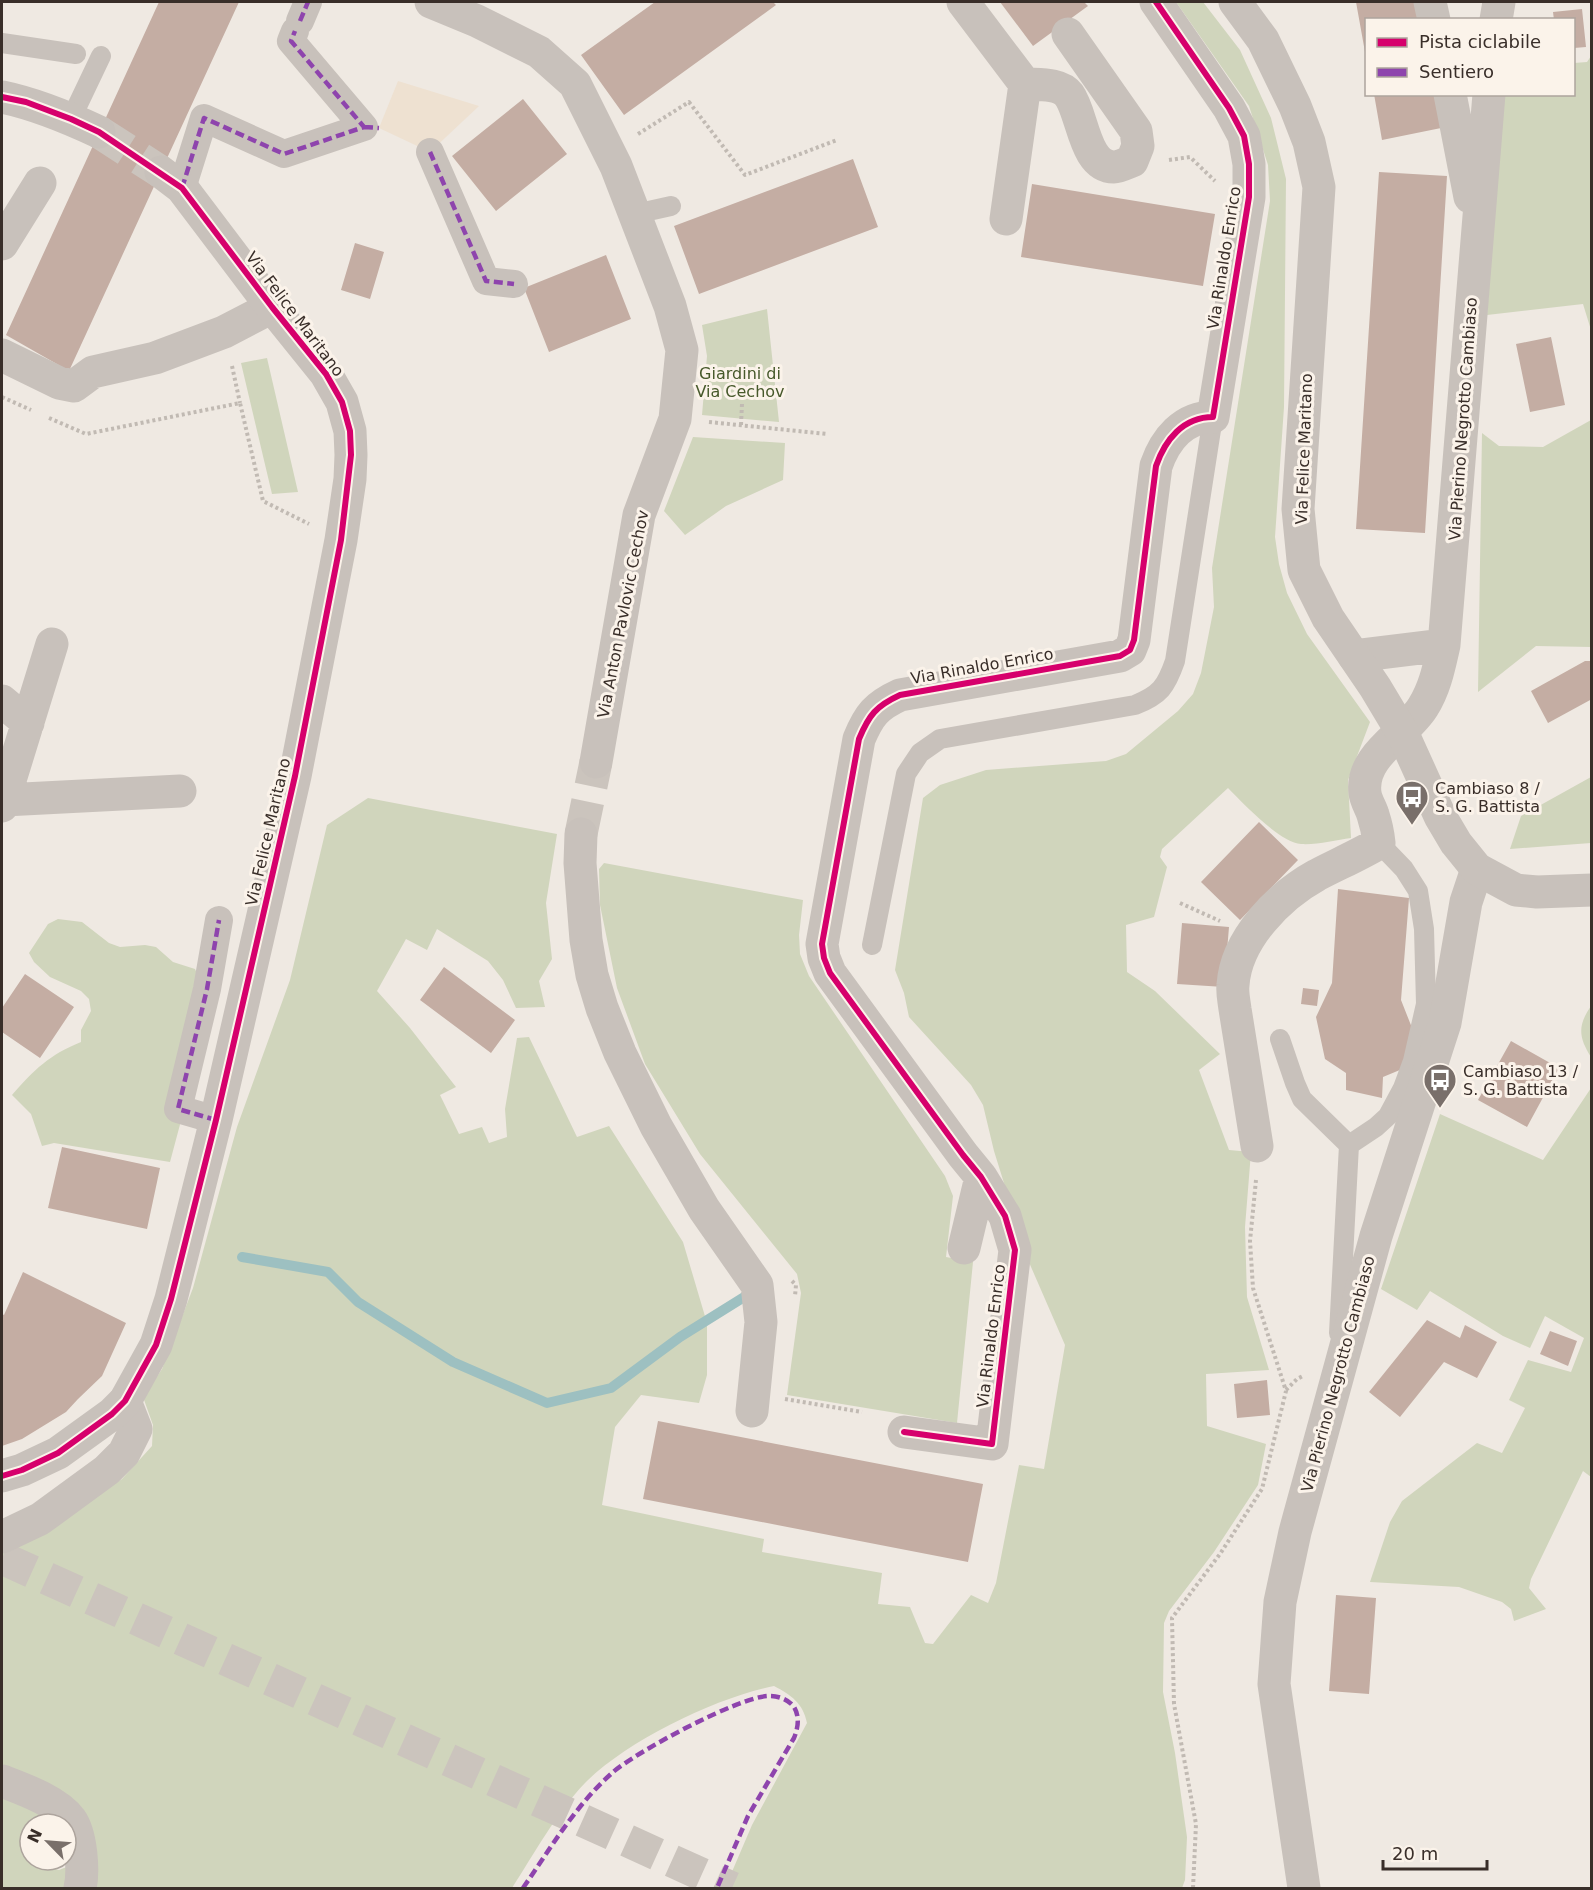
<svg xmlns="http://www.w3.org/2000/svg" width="1593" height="1890" viewBox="0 0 1593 1890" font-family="'DejaVu Sans',sans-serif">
<rect width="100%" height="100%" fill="#efe9e2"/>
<path fill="#d0d5bc" d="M1176,2H1203L1240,50L1271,118L1286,179L1284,407L1275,537L1279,564L1287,593L1307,634L1370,722L1348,780L1351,838C1336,840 1317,845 1301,844C1280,843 1243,803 1228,788L1162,849L1160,857L1167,867L1154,917L1126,925L1127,972L1155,991L1220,1054L1199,1070L1229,1150L1251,1152L1245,1227L1247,1297L1269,1370L1206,1374L1207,1426L1266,1444L1258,1485L1214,1552L1169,1611L1164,1623L1163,1692L1175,1753L1187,1837L1185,1880L1182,1888H725L752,1825L807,1723C803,1703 791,1695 774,1686C717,1697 626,1741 585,1783C557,1812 534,1854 512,1888H93L96,1846L2,1768V1549L40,1533L122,1479L152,1446L153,1425L143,1397L162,1369L193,1288L237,1127L290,980L327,825L368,798L557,834L546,903L552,959L539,981L545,1007L516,1008L503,980L488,961L437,929L427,950L406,939L377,991L410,1028L456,1087L440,1095L459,1134L482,1127L489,1143L507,1137L505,1109L517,1038L529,1037L577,1137L609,1126L683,1242L707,1323V1375L699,1403L641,1395L615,1427L602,1505L764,1539L762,1552L882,1573L878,1604L910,1607L925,1643L933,1644L971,1595L988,1603L996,1583L1019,1465L1044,1469L1065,1345L1028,1260L994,1151L983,1105L971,1085L909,1017L904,993L895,970L923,798L940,785L986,770L1106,761L1126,754L1178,711L1193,694L1201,673L1214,607L1212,568L1270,201L1268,165L1249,106Z
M1591,56V330L1583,304L1487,315L1503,95L1574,94V63L1587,62Z
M767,309L779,422L702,415L707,356L702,325Z
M267,358L298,492L272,494L241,363Z
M1591,420V647L1536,646L1478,692L1482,433L1499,446L1543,447Z
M693,437L785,443L783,480L726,506L685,535L664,511Z
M1591,777V843L1510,849L1521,816Z
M604,863L803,900L799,935L800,954L809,976L945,1176L953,1196L946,1257L973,1262L957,1423L787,1395L801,1293L797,1274L700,1154L645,1064L617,988L600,905L599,869Z
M58,919L82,922L109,943L120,947L145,945L156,947L173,962L195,969L200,980L182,1117L170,1162L54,1143L42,1146L31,1114L12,1095C35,1069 49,1055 81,1042V1030L91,1011L89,999L81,991L50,977L34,962L29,953L48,924Z
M1591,1006V1057C1579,1038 1577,1026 1591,1006Z
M1591,1088V1477L1583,1471L1531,1579L1529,1588L1546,1609L1514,1621L1511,1609L1502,1602L1459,1587L1370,1582L1390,1522L1402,1501L1477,1443L1502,1453L1525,1408L1509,1400L1528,1360L1571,1372L1584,1338L1545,1316L1530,1348L1503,1336L1430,1291L1417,1310L1381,1289L1440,1114L1543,1160Z
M2,1791L50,1821L51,1824H30V1860H47L48,1867L59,1870L69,1866V1888H2Z"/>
<path fill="#eee1d1" d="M398,81L479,106L430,152L379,128Z"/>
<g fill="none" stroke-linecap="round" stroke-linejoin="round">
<path stroke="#9dc0c1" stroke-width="10" d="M242,1257L328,1272L358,1302L453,1362L547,1403L611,1388L680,1337L749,1294"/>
</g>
<path fill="#c4ada3" d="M159,2H239L69,371L6,335Z
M655,2H773L776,5L624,115L581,55Z
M1000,2H1084L1088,6L1033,46Z
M1356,2H1421L1425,20H1366L1365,52Z
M1582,9L1586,47L1574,48V20H1554L1553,12Z
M1374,94H1439L1446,127L1382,140Z
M523,99L567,154L496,211L452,156Z
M853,159L878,227L699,294L674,226Z
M1379,172L1447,176L1425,533L1356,529Z
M1032,184L1215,214L1203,286L1021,257Z
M355,243L384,252L370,299L341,290Z
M606,255L631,319L549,352L524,288Z
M1551,337L1565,405L1530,412L1516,344Z
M1585,661H1592V699L1548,723L1531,691Z
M1259,822L1298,860L1240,920L1201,882Z
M1338,889L1409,898L1401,1000L1416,1038L1407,1067L1383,1077L1382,1098L1346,1090V1073L1325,1059L1316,1017L1332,983Z
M1182,923L1229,927L1224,987L1177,984Z
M444,967L515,1020L491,1053L420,1000Z
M25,974L74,1007L40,1058L2,1032V1008Z
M1303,988L1319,990L1317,1006L1301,1004Z
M1511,1041L1559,1068L1527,1127L1478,1100Z
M62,1147L160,1168L147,1229L48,1208Z
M23,1272L126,1323L102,1376L78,1399L66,1412L22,1439L2,1446V1314L4,1315Z
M1427,1320L1460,1338L1465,1325L1497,1342L1477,1378L1444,1362L1400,1417L1369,1392Z
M1550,1331L1577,1341L1568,1366L1540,1354Z
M1267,1380L1270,1415L1237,1418L1234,1384Z
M658,1421L983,1484L968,1562L643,1499Z
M1336,1595L1376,1598L1369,1694L1329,1691Z"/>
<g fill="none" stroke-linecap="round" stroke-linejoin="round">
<path stroke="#cbc4bd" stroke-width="33" stroke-dasharray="33 16" stroke-linecap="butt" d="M581,834L596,762"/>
<path stroke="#cbc4bd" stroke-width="33" stroke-dasharray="33 16" stroke-linecap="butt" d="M99,132L161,172"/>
<path stroke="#cbc4bd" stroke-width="33" stroke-dasharray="33 16" stroke-linecap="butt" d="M2,1558L732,1888"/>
<path stroke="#c1bab3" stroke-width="4" stroke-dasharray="3 3" stroke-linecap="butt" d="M638,134L689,102L745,175L837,140
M1169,160L1190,157L1215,181
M232,366L240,403
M2,397L31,410
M49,418L86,434L240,403L263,501L309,524
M709,422L827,434
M741,425L742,404
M1180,903L1220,921
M792,1281L796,1285L795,1296
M1286,1390L1297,1379L1303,1376
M785,1399L862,1412
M1193,1888L1196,1824L1174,1704L1172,1618L1220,1554L1262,1489L1286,1391L1253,1288L1250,1241L1256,1180"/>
<path stroke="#c8c1bb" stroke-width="20" d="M2,43L76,54
M71,119L101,56
M635,214L671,206
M872,945L906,774L920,753L940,739L1135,705C1160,695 1166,687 1175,661L1213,417
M1280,1039L1295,1083L1302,1099L1349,1145
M1349,1145L1376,1127L1388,1116L1403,1088L1413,1061L1426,1004L1424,929L1418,891L1404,869L1379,843
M1339,1333L1349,1145"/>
<path stroke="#c8c1bb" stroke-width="28" d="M300,21L308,2
M430,152L486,281L514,284
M182,188L204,118L284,154L364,127L291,41L295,31
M216,1120L178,1109L207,989L219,920"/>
<path stroke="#c8c1bb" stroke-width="33" d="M431,2L477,21L539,52L575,84L616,166L670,306L682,350L675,419L639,515L596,762
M963,2L1025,84L1006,219
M1430,2L1434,20
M1496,20L1499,2
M1025,84C1039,85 1060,83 1069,95C1083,114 1084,167 1114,167C1119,167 1127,163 1132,161L1138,146L1136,131L1068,34
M1450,94L1470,197
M2,244L40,183
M2,355L59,383L74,386L93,372L155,358L224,332L272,307
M1354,656L1444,645
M2,701L28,723
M4,800L180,791
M2,806L52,644
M581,834L580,863L586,940L592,975L602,1008L620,1053L656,1126L704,1209L757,1285L761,1322L752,1411
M1257,1146L1235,1009C1234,1001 1232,993 1233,985C1236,939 1279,896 1317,875C1338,864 1359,855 1379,843C1378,833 1376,824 1373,815C1371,808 1366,801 1365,793C1360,755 1406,735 1423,707C1435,688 1439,667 1444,645L1489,94
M964,1248L981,1177
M904,1432L992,1444L1015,1250L1005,1216L981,1177L963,1155L830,973L824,958L822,944L859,739C869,715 876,706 900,695L1120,656L1130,650L1134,640L1156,466C1165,440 1183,417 1213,417L1249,197V164L1244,136L1229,108L1156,2
M2,1537L40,1519L107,1470L124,1453L136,1429L125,1401
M2,1781C23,1789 57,1801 71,1820C81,1834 84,1871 80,1888
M1304,1888L1274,1684L1280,1602L1295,1532L1376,1236L1445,1023L1466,902L1477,869"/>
<path stroke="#c8c1bb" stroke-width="33" d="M1235,2L1263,40L1295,106L1309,142L1319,187L1298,509L1304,570L1328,618L1375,687L1402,732L1440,816L1456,843L1477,869L1516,890L1537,892L1592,890
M2,97C36,104 67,117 99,132
M2,1476L22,1470L58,1453L112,1414L125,1401L156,1345L171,1299L216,1120L295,776L341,540L350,479L351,455L350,431L342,402L326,374L272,307L182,188L161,172"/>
<path stroke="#8e44ad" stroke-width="4.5" stroke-dasharray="9 4.5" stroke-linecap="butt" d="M300,21L308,2
M364,127L379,128
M430,152L486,281L514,284
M182,188L204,118L284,154L364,127L291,41L295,31
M216,1120L178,1109L207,989L219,920
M523,1888C550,1849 575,1806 612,1773C634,1753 741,1695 770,1696C779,1696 789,1700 794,1707C800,1717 798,1728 794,1738L748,1816L717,1888"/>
<g stroke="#fbf3ea" stroke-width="10">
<path id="cycleway" d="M2,97L26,102L71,119L99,132L182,188L272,307L326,374L342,402L350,431L351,455L341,540L295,776L216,1120L171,1299L156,1345L125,1401L112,1414L58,1453L22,1470L2,1476
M904,1432L992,1444L1015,1250L1005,1216L981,1177L963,1155L830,973L824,958L822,944L859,739C869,715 876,706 900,695L1120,656L1130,650L1134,640L1156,466C1165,440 1183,417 1213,417L1249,197V164L1244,136L1229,108L1156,2"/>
</g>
<use href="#cycleway" stroke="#d6006c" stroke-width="6"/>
</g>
<defs>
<g id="bus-pin" transform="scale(1.725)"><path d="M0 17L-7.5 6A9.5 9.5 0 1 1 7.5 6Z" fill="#796f6a" stroke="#fbf3ea"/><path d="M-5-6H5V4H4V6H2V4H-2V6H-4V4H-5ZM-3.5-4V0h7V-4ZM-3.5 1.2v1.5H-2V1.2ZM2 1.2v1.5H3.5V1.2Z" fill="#fff"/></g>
</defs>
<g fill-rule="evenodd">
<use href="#bus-pin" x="1412" y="797"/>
<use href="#bus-pin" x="1440" y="1080"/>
</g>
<g text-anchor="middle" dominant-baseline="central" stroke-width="6" stroke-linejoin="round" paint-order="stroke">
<g font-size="16" fill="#392e29" stroke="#fbf3ea">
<text transform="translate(1224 258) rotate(-81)">Via Rinaldo Enrico</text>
<text transform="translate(295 314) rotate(53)">Via Felice Maritano</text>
<text transform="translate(1463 419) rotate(-86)">Via Pierino Negrotto Cambiaso</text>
<text transform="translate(1304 449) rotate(-88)">Via Felice Maritano</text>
<text transform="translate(623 614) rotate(-79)">Via Anton Pavlovic Cechov</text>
<text transform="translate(982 666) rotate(-10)">Via Rinaldo Enrico</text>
<text transform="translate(268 832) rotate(-77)">Via Felice Maritano</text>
<text transform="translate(991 1336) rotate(-83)">Via Rinaldo Enrico</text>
<text transform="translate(1338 1374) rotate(-75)">Via Pierino Negrotto Cambiaso</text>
</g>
<g font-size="16" fill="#47592b" stroke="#fbf3ea">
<text x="740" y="373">Giardini di<tspan x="740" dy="18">Via Cechov</tspan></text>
</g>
<g font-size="16" fill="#392e29" stroke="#fbf3ea" text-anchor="start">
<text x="1435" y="788">Cambiaso 8 /<tspan x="1435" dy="18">S. G. Battista</tspan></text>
<text x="1463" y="1071">Cambiaso 13 /<tspan x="1463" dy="18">S. G. Battista</tspan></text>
</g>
</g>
<rect width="1593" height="1890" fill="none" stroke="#392e29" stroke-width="6"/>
<rect x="1365" y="18" width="210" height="78" fill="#fbf3ea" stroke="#ada49d" stroke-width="1.5"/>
<rect x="1377" y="38" width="30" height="9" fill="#d6006c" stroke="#ada49d" stroke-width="1.5"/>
<text x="1419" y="48" font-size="18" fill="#392e29">Pista ciclabile</text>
<rect x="1377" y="68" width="30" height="9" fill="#8e44ad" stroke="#ada49d" stroke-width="1.5"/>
<text x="1419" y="78" font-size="18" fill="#392e29">Sentiero</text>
<g transform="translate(48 1842) rotate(295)"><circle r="28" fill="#fbf3ea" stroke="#ada49d" stroke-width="1.5"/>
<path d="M0-4.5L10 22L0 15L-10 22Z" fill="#796f6a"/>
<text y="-9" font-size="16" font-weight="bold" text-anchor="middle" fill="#392e29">N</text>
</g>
<path d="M1383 1860v9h104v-9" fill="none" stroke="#392e29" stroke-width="3"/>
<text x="1392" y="1860" font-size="18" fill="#392e29" stroke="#fbf3ea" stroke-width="4.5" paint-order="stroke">20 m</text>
</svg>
